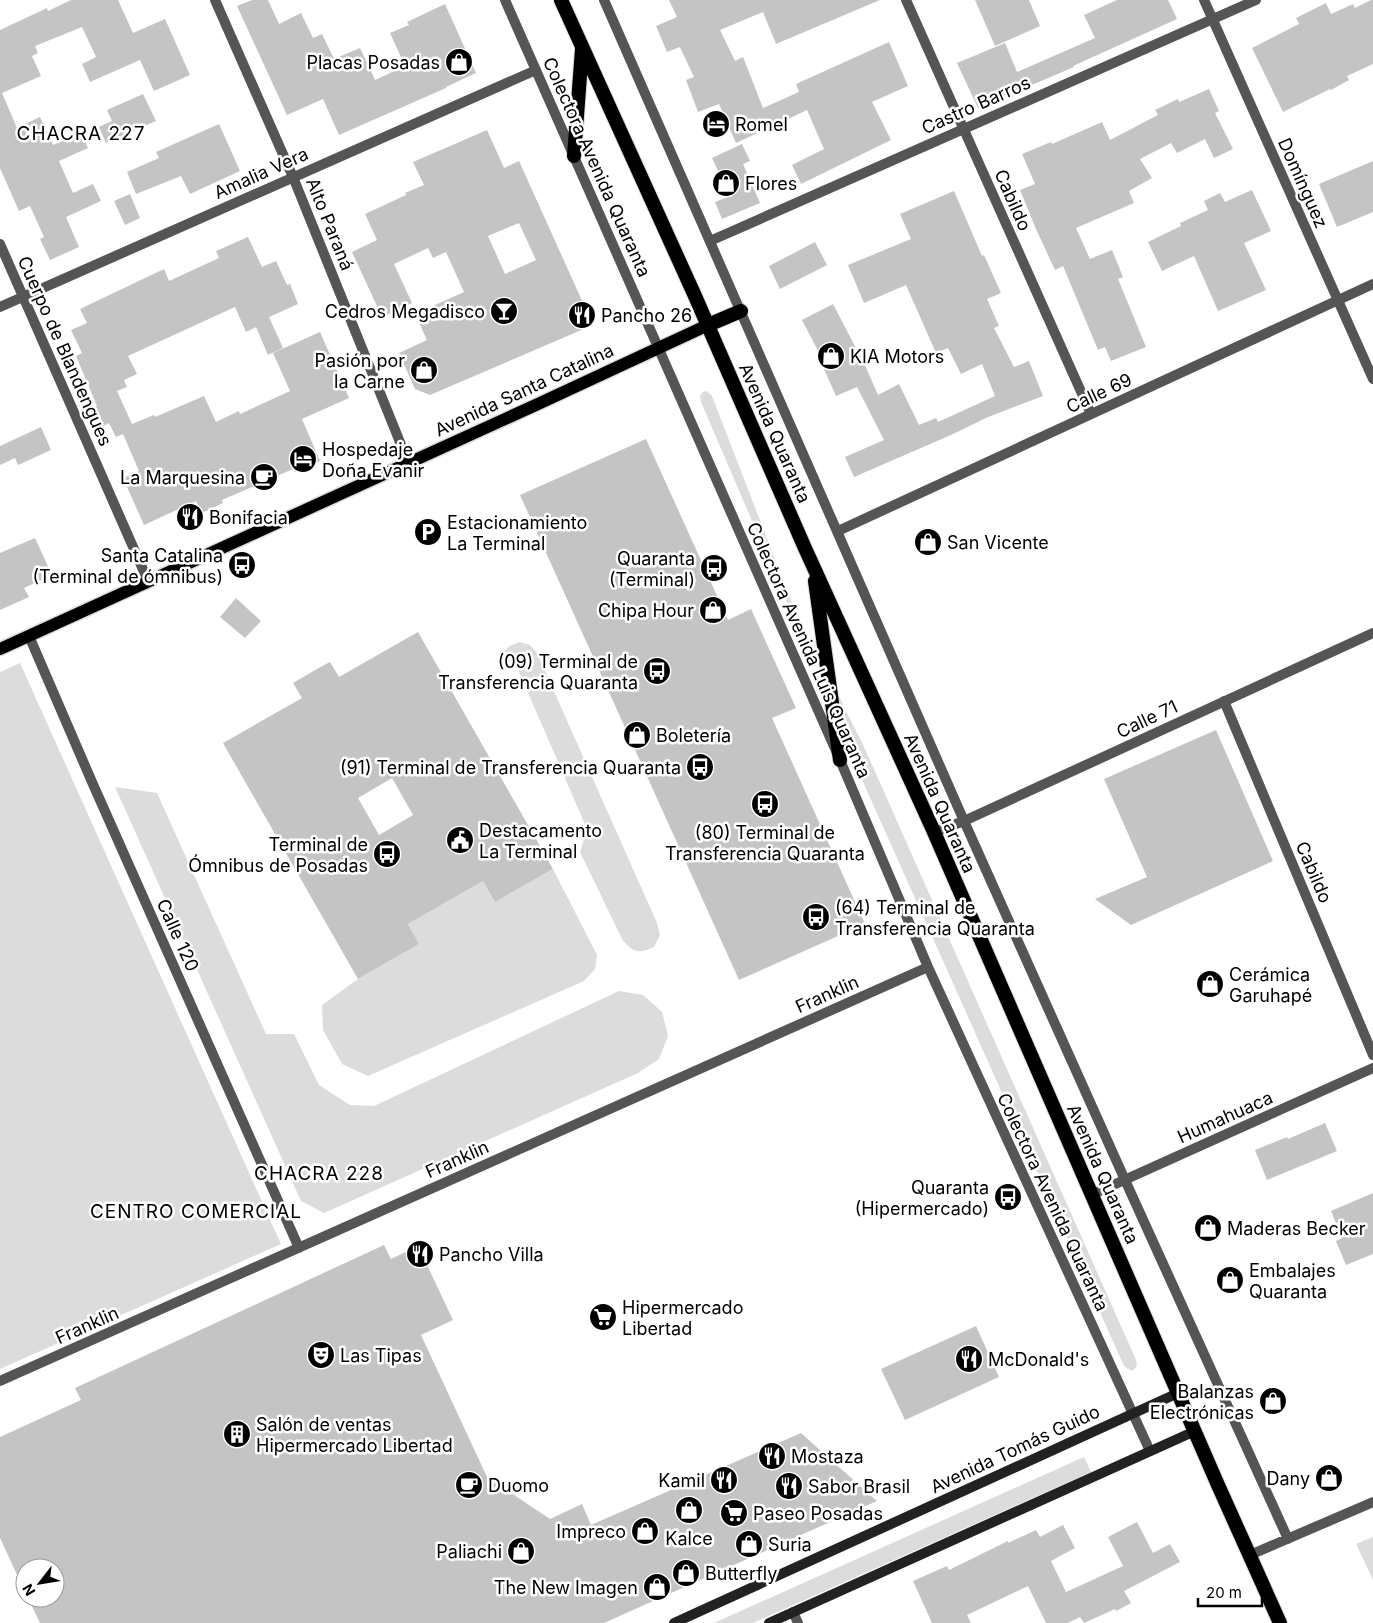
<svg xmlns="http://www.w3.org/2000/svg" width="1373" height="1623" viewBox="0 0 1373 1623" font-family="Inter,sans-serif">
<rect width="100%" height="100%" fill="#fff"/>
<path fill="#dcdcdc" d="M707,391L712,396L807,642H804L701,402L700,396L703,392Z
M520,642L530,645L537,653L657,923L660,935L654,947C638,954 633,953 622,939L580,852L587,829L516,665L500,658C505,648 510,645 520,642Z
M20,663L281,1244L0,1369V672Z
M832,682L865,749L1136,1360L1137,1366L1132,1371L1124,1366L851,755Z
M115,787L157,793L266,1034H294L319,1085L350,1105L374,1106L619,991L643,995L662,1012L668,1036L659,1059L638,1073L324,1213L301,1201Z
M553,869L597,955L595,969L584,981L368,1076L342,1064L323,1030L322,1005L358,979L419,944L408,924L483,881L495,902Z
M1084,1457L1091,1472L753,1623H714Z
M1373,1537V1580L1356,1544Z"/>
<path fill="#c4c4c4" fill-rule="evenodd" d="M71,0H118L133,33L165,19L190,75L154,91L140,60L90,82L82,64L96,57L82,27L35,46L38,53L32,56L41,76L2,93L17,128L40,117L53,145L81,133L88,148L59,161L73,193L93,184L101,201L66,217L79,247L50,260L40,239L44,237L30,206L19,211L0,168V30L47,8L48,11Z
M252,0H268L279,24L301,13L313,38L322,34L334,59L360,48L375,80L405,66L390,33L409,25L407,22L445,4L476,73L446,87V88L339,135L323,99L287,115L237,6Z
M669,0H880L776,44L763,12L720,30L735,61L743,57L763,108L799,92L796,84L889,42L908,86L872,102L891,140L801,184L792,165L824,149L807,110L736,143L719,104L698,112L686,80L694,77L680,47L667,52L656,26L677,17Z
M975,0H1029L1040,26L995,46Z
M1117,0H1168L1177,19L1073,66L1074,67L978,108L957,63L1005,43L1017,72L1095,38L1084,15Z
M1371,0H1373V64L1347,76L1349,80L1331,90L1330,89L1283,112L1252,48L1299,24L1296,18L1326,3L1331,14L1353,4L1355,8Z
M1209,89L1219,111L1215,113L1233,149L1214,158L1205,139L1177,153L1171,143L1140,159L1152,178L1129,191L1134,203L1076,228L1090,259L1112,250L1123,277L1118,279L1146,347L1111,361L1105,347L1098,350L1063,266L1055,270L1036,229L1020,190L1035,184L1022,154L1051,142L1052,144L1102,122L1110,140L1158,115L1155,110L1178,99L1179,102Z
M143,94L156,121L106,143L99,127L112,121L107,110Z
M219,124L240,171L190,194L181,176L136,194L127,172L159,158L156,152Z
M487,130L504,168L519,161L593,325L430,395L415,389L399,353L427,340L415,314L464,292L446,252L433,258L428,248L394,264L412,303L382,317L352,252L377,240L365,214L406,195L405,193L424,185L413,162ZM519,223L536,260L505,274L488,236Z
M742,144L750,161L743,164L760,203L722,219L715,202L730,196L712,158Z
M1373,161V212L1337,227L1319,184Z
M1252,190L1271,231L1244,243L1266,290L1218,311L1194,256L1162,271L1148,242L1181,226L1180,223L1208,210L1204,201L1220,193L1225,202Z
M954,191L982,256L984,255L1001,293L987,299L999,326L994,328L1014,367L1029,361L1043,396L988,417L951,435L854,477L845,457L884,440L857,387L836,396L824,369L827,368L802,320L833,304L859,354H860L878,395L899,384L919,425L936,418L938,422L995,396L982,364L961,374L948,348L936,353L906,285L864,303L848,265L911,239L900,214Z
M130,194L140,218L125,225L114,201Z
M248,237L262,267L276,261L287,285L290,284L298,304L269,317L283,348L268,355L256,327L246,332L235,307L128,356L137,374L124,380L127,387L117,391L132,424L154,415L155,417L204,396L216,422L239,411L240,414L290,391L273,353L320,332L349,398L302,419L320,461L295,472L293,469L222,500L223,503L202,513L196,501L144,525L123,478L139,471L123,434L116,437L109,423L103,426L95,407L97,406L76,356L82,353L71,330L87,323L80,309L164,269L169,281L219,258L216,251Z
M815,242L827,265L780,289L769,266Z
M41,427L51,450L18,465L15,458L0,465V446Z
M646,439L728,620L751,609L796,708L772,718L865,924L739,980L520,495Z
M35,538L52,575L24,588L29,597L0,610V553Z
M236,598L261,621L245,638L220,617Z
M418,632L553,869L495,902L483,881L408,924L419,944L358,979L223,743L302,698L293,683L317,669L330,662L339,677ZM392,778L413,815L379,835L358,798Z
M1216,730L1273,861L1131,925L1095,899L1147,877L1104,779Z
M1325,1123L1337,1151L1267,1180L1255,1150L1287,1137L1288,1139Z
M1373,1193V1254L1346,1265L1336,1241L1342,1238L1331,1211Z
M384,1245L391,1259L418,1246L453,1320L421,1335L487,1477L550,1519L582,1504L591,1525L801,1433L877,1501L604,1623H40L28,1598H55V1568H25V1592L0,1538V1437L81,1400L75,1388Z
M976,1326L999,1377L905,1420L881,1369Z
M1137,1522L1153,1553L1170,1544L1180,1562L1124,1591L1131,1603L1116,1611L1115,1609L1084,1623L1080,1617L1068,1623H1046L1028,1586L967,1615L971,1623H932L913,1581L947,1566L949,1570L1008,1541V1543L1036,1530L1040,1537L1063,1525L1075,1548L1051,1561L1066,1592L1123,1566L1108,1537Z"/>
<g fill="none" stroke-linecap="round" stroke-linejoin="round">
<g stroke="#dbdbdb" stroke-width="15">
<path id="primary" d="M0,649L538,404L708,325"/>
</g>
<g stroke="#dbdbdb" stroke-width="16">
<path id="trunk" d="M561,0L695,296L804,546L934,832L1218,1485L1280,1623
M574,156L582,49
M708,325L741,311
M815,581L840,760"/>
</g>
<path stroke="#555" stroke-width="10" d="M215,0L293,177L408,462
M505,0L840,760L928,967L1150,1451
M604,0L964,821L1125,1180L1288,1539
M906,0L1091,414
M1204,0L1373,379
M710,241L1256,0
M0,244L148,581
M0,307L536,70
M838,531L1373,284
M29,636L92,782L299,1248
M1224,701L1373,1055
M934,832L964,821L1373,633
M1091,1195L1373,1068
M0,1381L928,967
M1250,1555L1373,1502
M793,1612L798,1623"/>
<path stroke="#222" stroke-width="10" d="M674,1623L1178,1393
M769,1623L1195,1431"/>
<use href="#primary" stroke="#000" stroke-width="12"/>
<use href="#trunk" stroke="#000" stroke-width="14"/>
</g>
<defs>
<g id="shop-disc" transform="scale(1.4375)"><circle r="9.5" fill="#000" stroke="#fff"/><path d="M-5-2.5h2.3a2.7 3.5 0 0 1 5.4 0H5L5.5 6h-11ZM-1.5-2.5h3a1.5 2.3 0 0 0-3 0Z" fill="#fff"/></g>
<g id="hotel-disc" transform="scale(1.4375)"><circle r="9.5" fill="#000" stroke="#fff"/><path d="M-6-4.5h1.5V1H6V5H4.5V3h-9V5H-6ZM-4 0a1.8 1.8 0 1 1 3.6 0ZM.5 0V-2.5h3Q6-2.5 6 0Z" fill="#fff"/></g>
<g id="bar-disc" transform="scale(1.4375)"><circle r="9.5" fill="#000" stroke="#fff"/><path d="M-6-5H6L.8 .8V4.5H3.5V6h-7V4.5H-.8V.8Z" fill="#fff"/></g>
<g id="restaurant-disc" transform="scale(1.4375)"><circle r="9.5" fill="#000" stroke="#fff"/><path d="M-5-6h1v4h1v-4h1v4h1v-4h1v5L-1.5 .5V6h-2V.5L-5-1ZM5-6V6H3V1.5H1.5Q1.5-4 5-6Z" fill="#fff"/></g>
<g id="cafe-disc" transform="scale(1.4375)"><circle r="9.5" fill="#000" stroke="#fff"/><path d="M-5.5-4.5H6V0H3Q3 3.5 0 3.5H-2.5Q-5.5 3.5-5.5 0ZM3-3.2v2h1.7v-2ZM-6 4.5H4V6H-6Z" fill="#fff"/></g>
<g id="parking-disc" transform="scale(1.4375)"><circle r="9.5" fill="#000" stroke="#fff"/><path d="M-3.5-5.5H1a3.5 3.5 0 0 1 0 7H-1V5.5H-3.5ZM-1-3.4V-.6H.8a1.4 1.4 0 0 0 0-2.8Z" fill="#fff"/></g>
<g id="bus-disc" transform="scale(1.4375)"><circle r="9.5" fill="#000" stroke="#fff"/><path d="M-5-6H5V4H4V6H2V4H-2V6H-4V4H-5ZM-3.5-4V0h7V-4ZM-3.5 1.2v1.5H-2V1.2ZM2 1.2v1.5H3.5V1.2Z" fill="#fff"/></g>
<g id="civic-disc" transform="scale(1.4375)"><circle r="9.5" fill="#000" stroke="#fff"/><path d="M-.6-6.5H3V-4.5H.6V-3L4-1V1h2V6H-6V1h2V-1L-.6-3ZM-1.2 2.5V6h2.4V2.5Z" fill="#fff"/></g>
<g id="supermarket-disc" transform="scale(1.4375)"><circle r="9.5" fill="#000" stroke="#fff"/><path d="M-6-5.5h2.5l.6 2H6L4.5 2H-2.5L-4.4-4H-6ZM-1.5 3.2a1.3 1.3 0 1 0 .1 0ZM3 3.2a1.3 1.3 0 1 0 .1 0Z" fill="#fff"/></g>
<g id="theatre-disc" transform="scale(1.4375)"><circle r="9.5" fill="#000" stroke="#fff"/><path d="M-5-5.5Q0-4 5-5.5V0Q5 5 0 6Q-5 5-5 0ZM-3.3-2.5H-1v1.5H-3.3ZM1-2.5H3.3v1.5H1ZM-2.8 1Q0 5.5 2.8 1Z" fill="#fff"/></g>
<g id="building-disc" transform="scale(1.4375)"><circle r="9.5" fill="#000" stroke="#fff"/><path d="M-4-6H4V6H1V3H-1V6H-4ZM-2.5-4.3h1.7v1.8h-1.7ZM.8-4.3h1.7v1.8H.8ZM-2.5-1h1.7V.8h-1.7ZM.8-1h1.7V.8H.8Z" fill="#fff"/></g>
</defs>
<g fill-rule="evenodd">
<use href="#shop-disc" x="459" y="62"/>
<use href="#hotel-disc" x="716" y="124"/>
<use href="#shop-disc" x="726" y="183"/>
<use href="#bar-disc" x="504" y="311"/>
<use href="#restaurant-disc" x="582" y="315"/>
<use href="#shop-disc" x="831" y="356"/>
<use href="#shop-disc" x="424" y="370"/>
<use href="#hotel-disc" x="303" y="459"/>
<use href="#cafe-disc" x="264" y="477"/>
<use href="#restaurant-disc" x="190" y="517"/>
<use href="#parking-disc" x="428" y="532"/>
<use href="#shop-disc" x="928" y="542"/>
<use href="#bus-disc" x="242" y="565"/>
<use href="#bus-disc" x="714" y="568"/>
<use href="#shop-disc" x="713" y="610"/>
<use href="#bus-disc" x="657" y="671"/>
<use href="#shop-disc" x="637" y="735"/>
<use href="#bus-disc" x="700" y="767"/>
<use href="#bus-disc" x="765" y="804"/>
<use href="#civic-disc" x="460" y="840"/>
<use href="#bus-disc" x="387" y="854"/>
<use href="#bus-disc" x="816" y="917"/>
<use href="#shop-disc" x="1210" y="984"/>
<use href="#bus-disc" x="1008" y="1197"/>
<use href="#shop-disc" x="1208" y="1228"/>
<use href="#restaurant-disc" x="420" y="1254"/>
<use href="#shop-disc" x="1230" y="1280"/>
<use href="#supermarket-disc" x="603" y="1317"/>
<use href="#theatre-disc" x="321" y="1355"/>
<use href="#restaurant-disc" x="969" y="1359"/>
<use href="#shop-disc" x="1273" y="1401"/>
<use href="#building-disc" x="237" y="1434"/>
<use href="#restaurant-disc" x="772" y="1456"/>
<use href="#shop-disc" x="1329" y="1478"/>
<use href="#restaurant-disc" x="724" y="1480"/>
<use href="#cafe-disc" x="469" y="1485"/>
<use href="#restaurant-disc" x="789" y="1486"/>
<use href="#shop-disc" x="689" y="1510"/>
<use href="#supermarket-disc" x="734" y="1513"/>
<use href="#shop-disc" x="645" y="1531"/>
<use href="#shop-disc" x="749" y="1544"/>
<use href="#shop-disc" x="521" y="1551"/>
<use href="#shop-disc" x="686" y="1573"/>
<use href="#shop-disc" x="657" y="1587"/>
</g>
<g text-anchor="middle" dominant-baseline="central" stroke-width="5" stroke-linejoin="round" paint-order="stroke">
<g font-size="18" fill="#000" stroke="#fff" text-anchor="start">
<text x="440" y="62" text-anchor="end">Placas Posadas</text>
<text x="735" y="124">Romel</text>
<text x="745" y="183">Flores</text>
<text x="485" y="311" text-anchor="end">Cedros Megadisco</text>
<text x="601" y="315">Pancho 26</text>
<text x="850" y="356">KIA Motors</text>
<text x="405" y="360" text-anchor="end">Pasión por<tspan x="405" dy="21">la Carne</tspan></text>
<text x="322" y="449">Hospedaje<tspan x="322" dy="21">Doña Evanir</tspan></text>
<text x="245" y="477" text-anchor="end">La Marquesina</text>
<text x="209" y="517">Bonifacia</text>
<text x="447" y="522">Estacionamiento<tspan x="447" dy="21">La Terminal</tspan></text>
<text x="947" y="542">San Vicente</text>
<text x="223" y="555" text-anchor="end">Santa Catalina<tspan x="223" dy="21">(Terminal de ómnibus)</tspan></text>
<text x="695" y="558" text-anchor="end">Quaranta<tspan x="695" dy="21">(Terminal)</tspan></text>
<text x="694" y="610" text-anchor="end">Chipa Hour</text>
<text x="638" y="661" text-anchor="end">(09) Terminal de<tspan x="638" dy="21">Transferencia Quaranta</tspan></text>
<text x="656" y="735">Boletería</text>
<text x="681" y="767" text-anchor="end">(91) Terminal de Transferencia Quaranta</text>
<text x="479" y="830">Destacamento<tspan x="479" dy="21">La Terminal</tspan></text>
<text x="765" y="832" text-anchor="middle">(80) Terminal de<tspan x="765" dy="21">Transferencia Quaranta</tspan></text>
<text x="368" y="844" text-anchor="end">Terminal de<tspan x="368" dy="21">Ómnibus de Posadas</tspan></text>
<text x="835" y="907">(64) Terminal de<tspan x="835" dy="21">Transferencia Quaranta</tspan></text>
<text x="1229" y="974">Cerámica<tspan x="1229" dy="21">Garuhapé</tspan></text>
<text x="989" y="1187" text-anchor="end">Quaranta<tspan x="989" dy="21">(Hipermercado)</tspan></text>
<text x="1227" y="1228">Maderas Becker</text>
<text x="439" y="1254">Pancho Villa</text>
<text x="1249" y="1270">Embalajes<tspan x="1249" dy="21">Quaranta</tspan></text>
<text x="622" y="1307">Hipermercado<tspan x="622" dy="21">Libertad</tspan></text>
<text x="340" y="1355">Las Tipas</text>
<text x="988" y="1359">McDonald's</text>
<text x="1254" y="1391" text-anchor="end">Balanzas<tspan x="1254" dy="21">Electrónicas</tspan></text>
<text x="256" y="1424">Salón de ventas<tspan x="256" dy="21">Hipermercado Libertad</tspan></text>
<text x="791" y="1456">Mostaza</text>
<text x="1310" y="1478" text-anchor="end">Dany</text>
<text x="705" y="1480" text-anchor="end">Kamil</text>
<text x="488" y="1485">Duomo</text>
<text x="808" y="1486">Sabor Brasil</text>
<text x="753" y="1513">Paseo Posadas</text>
<text x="626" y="1531" text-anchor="end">Impreco</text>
<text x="689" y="1538" text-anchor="middle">Kalce</text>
<text x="768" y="1544">Suria</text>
<text x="502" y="1551" text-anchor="end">Paliachi</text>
<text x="705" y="1573">Butterfly</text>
<text x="638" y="1587" text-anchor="end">The New Imagen</text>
</g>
<g font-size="18" fill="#000" stroke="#fff">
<text transform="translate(976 105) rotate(-24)">Castro Barros</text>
<text transform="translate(597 167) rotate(66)">Colectora Avenida Quaranta</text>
<text transform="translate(261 173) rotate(-24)">Amalia Vera</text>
<text transform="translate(1303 183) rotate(66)">Domínguez</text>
<text transform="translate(1013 200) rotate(66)">Cabildo</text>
<text transform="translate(330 224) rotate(68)">Alto Paraná</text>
<text transform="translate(65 351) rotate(66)">Cuerpo de Blandengues</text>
<text transform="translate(524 390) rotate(-25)">Avenida Santa Catalina</text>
<text transform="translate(1099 393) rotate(-25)">Calle 69</text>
<text transform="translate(775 433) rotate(66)">Avenida Quaranta</text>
<text transform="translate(809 650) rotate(66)">Colectora Avenida Luis Quaranta</text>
<text transform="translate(1147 719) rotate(-25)">Calle 71</text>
<text transform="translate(940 803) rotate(66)">Avenida Quaranta</text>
<text transform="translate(1314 872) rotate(67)">Cabildo</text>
<text transform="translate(178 935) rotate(66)">Calle 120</text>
<text transform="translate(827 994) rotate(-24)">Franklin</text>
<text transform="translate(1225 1117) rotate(-24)">Humahuaca</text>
<text transform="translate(457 1159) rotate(-24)">Franklin</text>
<text transform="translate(1103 1174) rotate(66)">Avenida Quaranta</text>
<text transform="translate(1053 1202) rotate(65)">Colectora Avenida Quaranta</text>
<text transform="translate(87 1325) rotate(-24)">Franklin</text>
<text transform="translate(1015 1449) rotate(-25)">Avenida Tomás Guido</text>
</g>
<g font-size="19" letter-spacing="1" fill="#000" stroke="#fff">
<text x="81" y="133">CHACRA 227</text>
<text x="319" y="1173">CHACRA 228</text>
<text x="196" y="1211">CENTRO COMERCIAL</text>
</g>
</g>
<g transform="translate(40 1583) rotate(239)"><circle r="24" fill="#ffffff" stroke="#999999"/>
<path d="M0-4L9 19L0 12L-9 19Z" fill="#000000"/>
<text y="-8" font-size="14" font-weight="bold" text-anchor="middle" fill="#000000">N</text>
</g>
<path d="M1198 1598v8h64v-8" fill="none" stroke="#000000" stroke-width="2.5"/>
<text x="1206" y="1598" font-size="15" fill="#000000" stroke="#ffffff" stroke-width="4" paint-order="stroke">20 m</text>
</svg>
